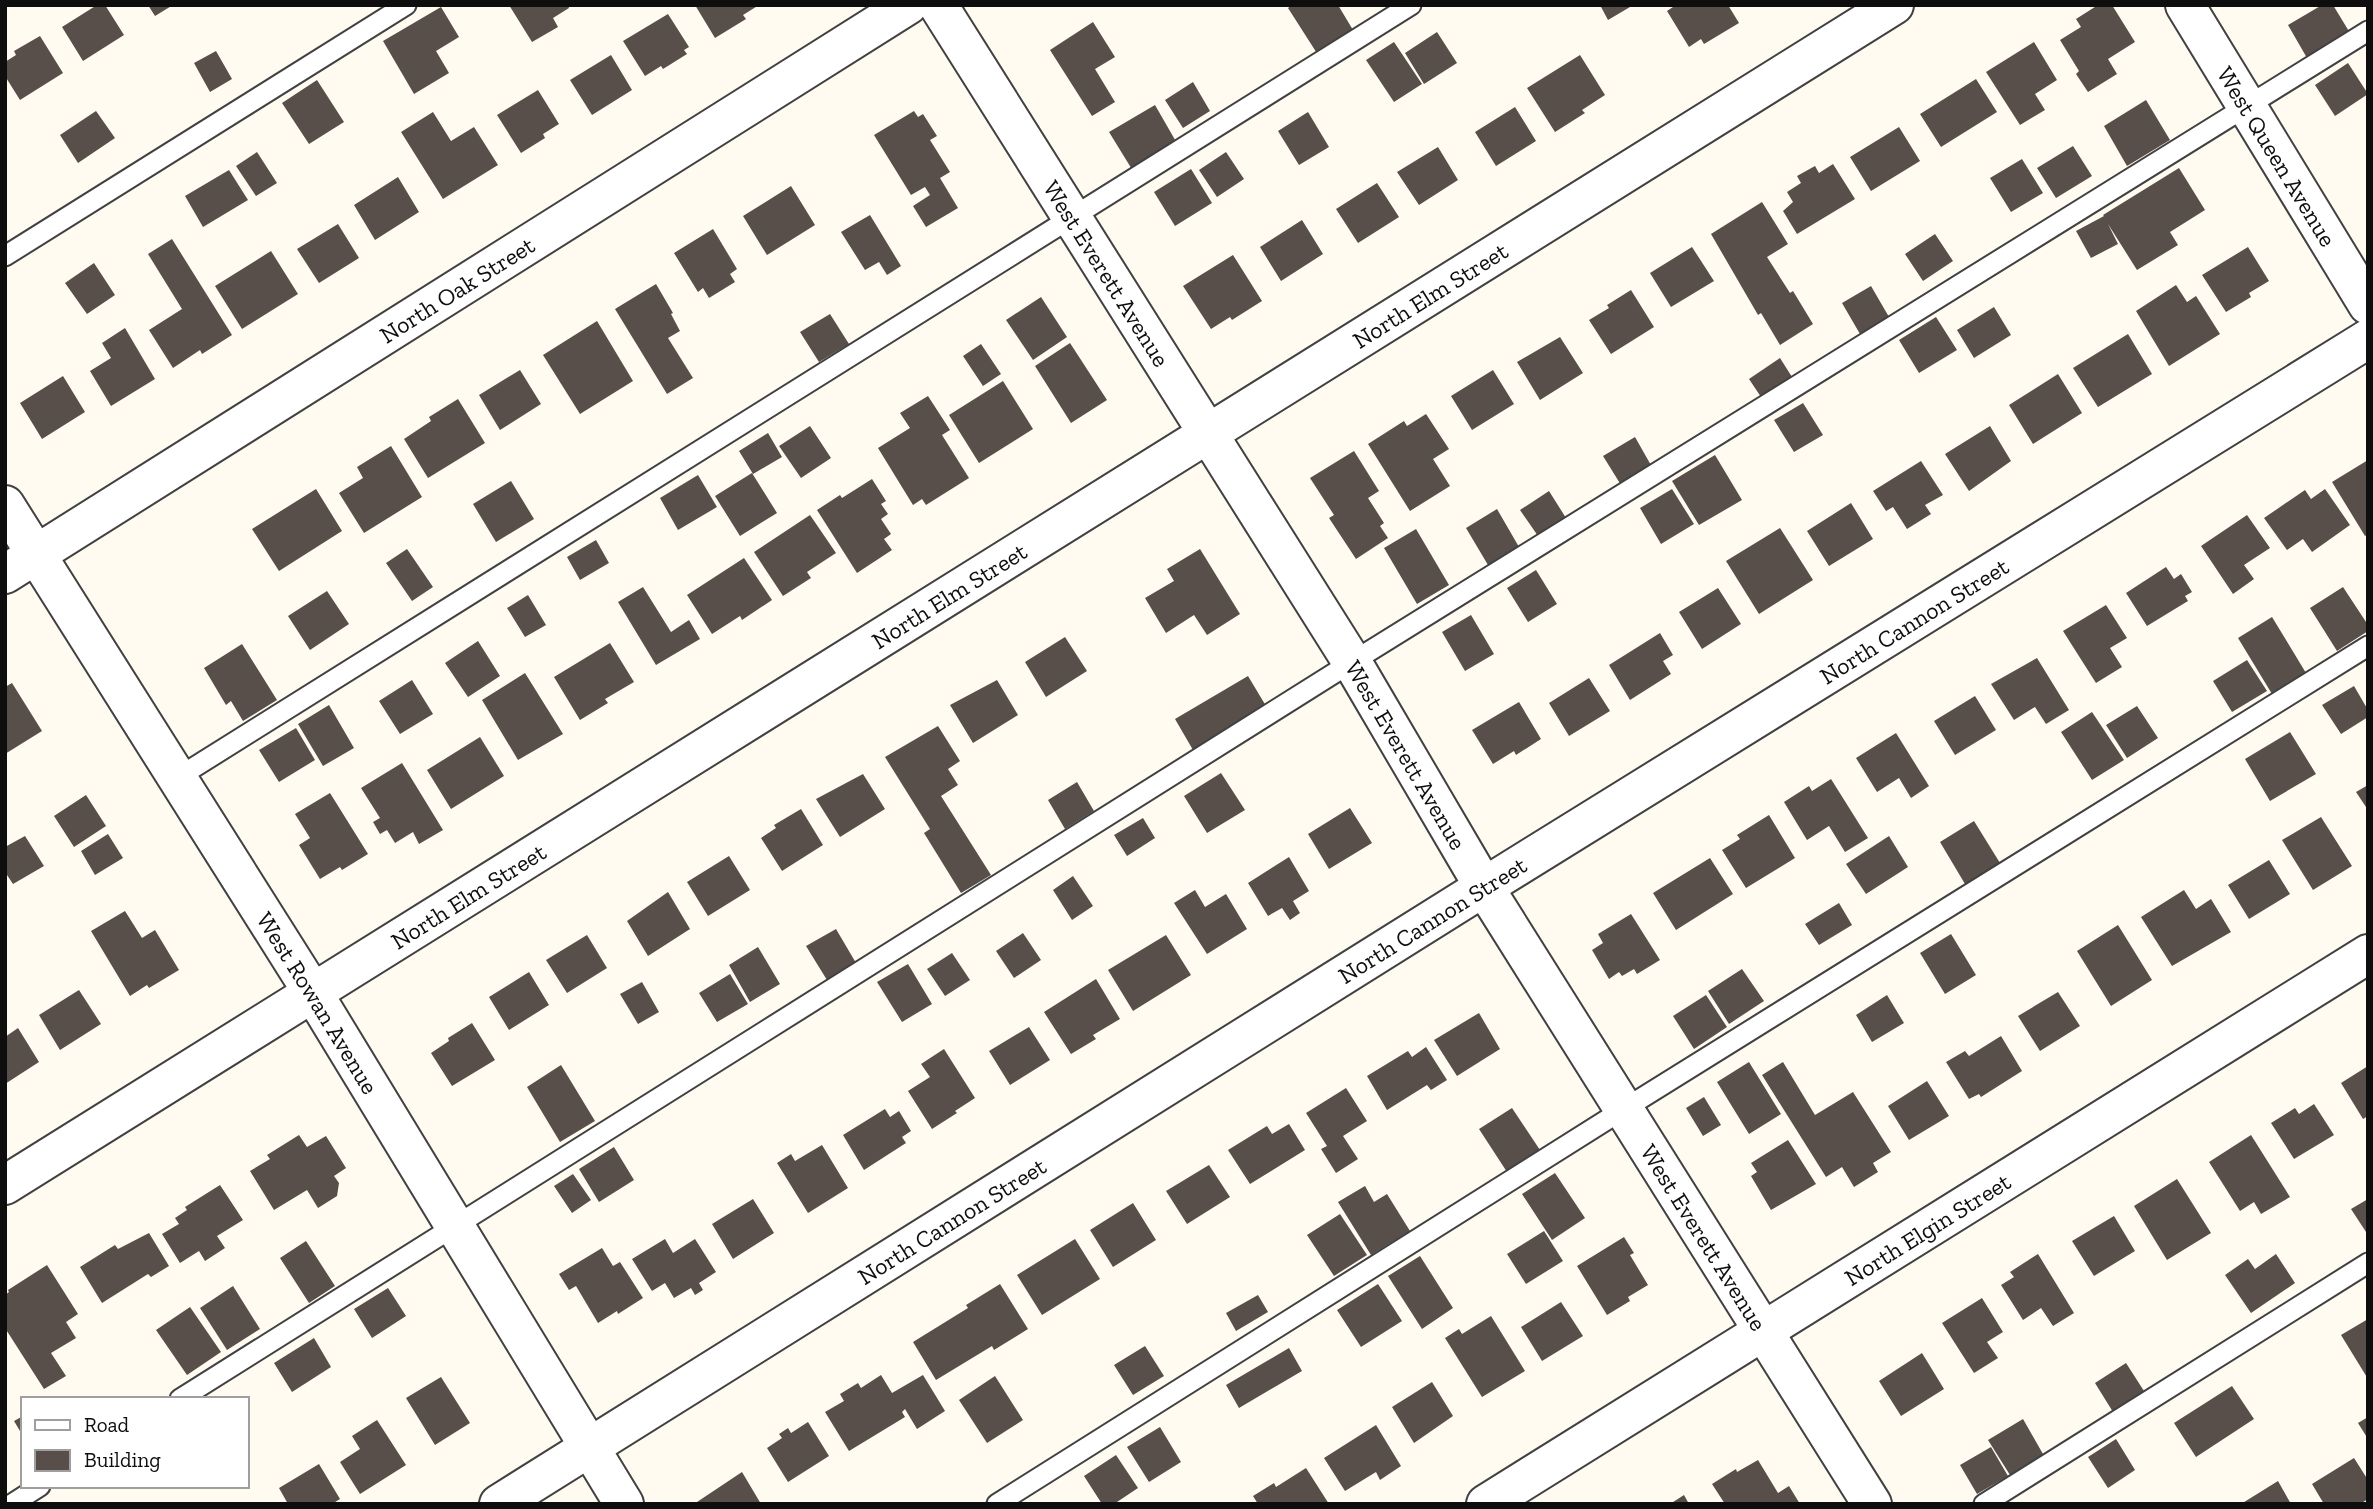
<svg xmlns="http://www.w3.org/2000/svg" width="2373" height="1509" viewBox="0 0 2373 1509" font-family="'Zilla Slab',serif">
<rect width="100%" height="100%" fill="#fffbf0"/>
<path fill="#584e4a" d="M97,5H105L124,35L83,61L62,27Z
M148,5H173L155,16Z
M509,5H568L569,8L553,18L558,27L532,42Z
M695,5H759L743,15L746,19L715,38Z
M1292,5H1338L1356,35L1320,58L1288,8Z
M1600,5H1629L1630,7L1608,20Z
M1676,5H1728L1739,23L1704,44L1701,39L1689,47L1667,11Z
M2098,5H2112L2135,42L2108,59L2117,74L2088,92L2076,74L2079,71L2060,40L2081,27L2076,19Z
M2322,5H2333L2350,33L2307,58L2288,25Z
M441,7L459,37L436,51L449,73L414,94L383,41Z
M668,14L689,47L684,50L687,54L663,69L661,66L645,76L623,41Z
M1093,22L1115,57L1095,69L1115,102L1092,116L1050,50Z
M1437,32L1457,63L1424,84L1405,53Z
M40,36L63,73L20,100L5,76V62L16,55L14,51Z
M1394,42L1422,84L1394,102L1366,60Z
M2034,42L2057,80L2035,94L2045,110L2020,125L1986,72Z
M216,51L232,79L210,92L194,63Z
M611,55L632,90L592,115L570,80Z
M1580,55L1605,95L1582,110L1585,113L1555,132L1527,88Z
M2348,63L2368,94L2335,116L2315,85Z
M1976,79L1997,112L1941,147L1920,114Z
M317,80L344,122L309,144L282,103Z
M1193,82L1210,111L1183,128L1165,100Z
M538,90L559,124L543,134L545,138L521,153L497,115Z
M2146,100L2170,140L2127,166L2104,126Z
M1155,105L1178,145L1133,171L1109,132Z
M1515,107L1536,141L1496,166L1475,132Z
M96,111L115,138L78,163L60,135Z
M914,111L918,117L923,114L937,136L930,140L950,172L940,178L958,208L926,227L913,206L930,195L925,187L911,195L874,135Z
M433,112L451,141L474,127L498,165L443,199L401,132Z
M1308,112L1329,147L1299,165L1278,131Z
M1899,127L1920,161L1871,191L1850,157Z
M2073,146L2092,176L2056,198L2037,168Z
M1438,147L1458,180L1419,205L1397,172Z
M257,152L277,183L256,196L236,166Z
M1226,152L1244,179L1217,197L1199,170Z
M2022,159L2043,193L2011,212L1990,178Z
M1833,164L1855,199L1797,234L1783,211L1793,202L1787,192L1801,183L1797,176L1815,166L1819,173Z
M2179,168L2205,210L2170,232L2178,245L2137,270L2108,224L2118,244L2091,258L2076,231L2104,216L2103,215Z
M1191,169L1212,203L1175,226L1154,192Z
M229,170L248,200L203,227L185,196Z
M398,177L419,212L375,240L354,205Z
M1377,183L1399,217L1358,243L1336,209Z
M791,186L815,225L767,255L743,216Z
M1762,202L1788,244L1767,257L1790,293L1793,291L1813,324L1780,345L1761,313L1758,315L1711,234Z
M870,215L901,266L887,275L879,262L865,270L841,232Z
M1302,220L1323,254L1281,281L1260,247Z
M338,224L359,258L319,283L297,249Z
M713,229L737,269L730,274L735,282L709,298L703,288L698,292L674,253Z
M1935,234L1953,261L1923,281L1905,254Z
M172,239L232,335L202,354L200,350L173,368L149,330L182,309L148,254Z
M1692,247L1714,281L1671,307L1650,273Z
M2248,247L2269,281L2249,293L2251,297L2226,312L2202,275Z
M271,251L298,294L242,329L215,286Z
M1233,255L1262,301L1232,320L1230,317L1211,329L1183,286Z
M94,263L115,295L87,314L65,283Z
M656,284L673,313L671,314L680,331L668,338L693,378L667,394L615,309Z
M2176,285L2187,302L2196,296L2220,334L2169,366L2136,311Z
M1871,286L1889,317L1860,334L1842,303Z
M1631,290L1654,327L1611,354L1589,320L1609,308L1607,305Z
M1041,297L1067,337L1033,360L1006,320Z
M1994,307L2011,335L1974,358L1957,330Z
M830,314L849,344L819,362L800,332Z
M1936,317L1957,350L1919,373L1899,340Z
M597,321L633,381L580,414L543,355Z
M125,328L155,379L111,406L90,371L111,358L102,343Z
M2128,334L2152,374L2098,407L2073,368Z
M1560,337L1583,373L1540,400L1517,362Z
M1070,343L1107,400L1071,423L1035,366Z
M981,344L1001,374L983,386L963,356Z
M1780,358L1792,377L1761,397L1749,379Z
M520,370L541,404L500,430L479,395Z
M1493,370L1514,404L1472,430L1451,396Z
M2058,374L2082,413L2033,444L2009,405Z
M63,376L85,412L42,439L20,403Z
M1003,381L1033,429L979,463L949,415Z
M928,396L950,430L942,435L969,478L926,505L922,499L913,505L878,448L910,428L900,413Z
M458,399L485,443L428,478L404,439L431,421L429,417Z
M1803,403L1823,435L1794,452L1774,420Z
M1426,414L1449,449L1433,459L1450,486L1410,511L1368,444L1404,421L1407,426Z
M810,426L831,458L801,478L779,446Z
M1990,426L2011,461L1969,491L1945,454Z
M768,433L782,457L753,474L739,451Z
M1635,437L1652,467L1621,485L1603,456Z
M391,446L422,497L364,533L339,493L363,478L357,467Z
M1354,451L1379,491L1368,498L1384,523L1380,526L1388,538L1356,559L1329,518L1334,515L1310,478Z
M1715,455L1742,500L1699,525L1672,481Z
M2368,460V534L2365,536L2332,482Z
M1921,461L1943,495L1925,505L1931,514L1907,529L1893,507L1886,511L1873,491Z
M752,473L777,513L740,536L715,496Z
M698,475L717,507L678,530L660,498Z
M872,479L886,501L881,504L888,514L881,519L891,534L884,539L892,550L857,573L817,510L840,495L842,498Z
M511,481L534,519L496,542L473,504Z
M316,489L342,531L279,571L252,529Z
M1672,489L1694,524L1661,544L1640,508Z
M2325,489L2350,525L2312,552L2303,539L2287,550L2264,518L2305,490L2311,499Z
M1549,491L1566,518L1538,536L1520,510Z
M1851,503L1873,539L1829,566L1807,531Z
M1497,509L1519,547L1488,565L1466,528Z
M810,515L836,553L807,572L811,578L783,596L754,552Z
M2247,515L2270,548L2244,565L2254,579L2233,594L2201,546Z
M1780,528L1813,580L1759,614L1726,561Z
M1416,529L1449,585L1417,604L1384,548Z
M596,540L609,563L580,580L567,557Z
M407,549L433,587L412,601L386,563Z
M1200,549L1240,614L1207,635L1194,615L1166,633L1145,598L1174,581L1167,569Z
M744,558L772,600L742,620L740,616L712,634L687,595Z
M2166,567L2174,579L2181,574L2192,592L2185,596L2188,601L2147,626L2126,593Z
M1536,570L1557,604L1528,622L1507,588Z
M643,587L671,632L689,620L700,639L656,665L618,602Z
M2343,587L2368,625V631L2337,651L2310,608Z
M1718,588L1741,624L1702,649L1679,612Z
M327,591L349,624L310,650L288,616Z
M528,595L546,625L525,637L507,608Z
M2106,605L2127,638L2110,648L2122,667L2096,683L2063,631Z
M1471,615L1494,654L1465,671L1442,632Z
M2272,617L2306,673L2272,694L2238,638Z
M1660,633L1673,655L1663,661L1671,674L1630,700L1609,665Z
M1065,637L1087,671L1046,697L1025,662Z
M478,641L500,676L468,697L445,663Z
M610,643L634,682L605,699L608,703L580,720L554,677Z
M242,644L277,700L243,721L231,701L226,705L204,668Z
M2037,658L2069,710L2046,724L2035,707L2014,720L1991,684Z
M2247,660L2267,691L2232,712L2213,681Z
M525,673L563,734L518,760L482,700Z
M1248,676L1266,706L1193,750L1175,719Z
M1589,678L1610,711L1569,736L1549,703Z
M412,680L433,714L400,734L379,701Z
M997,680L1018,715L973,743L950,705Z
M12,683L42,731L5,754V687Z
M2354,686L2368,710V717L2341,734L2322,705Z
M1975,696L1996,730L1955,755L1934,721Z
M1519,702L1541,739L1516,755L1514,751L1493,764L1472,730Z
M329,705L354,748L323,766L298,724Z
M2137,706L2158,738L2127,758L2106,725Z
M2092,712L2124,760L2092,780L2061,732Z
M938,726L960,761L948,769L958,785L941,796L991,875L961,893L924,833L930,829L885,757Z
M296,728L315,760L279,782L259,750Z
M2290,732L2316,774L2270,801L2245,759Z
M1896,733L1929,786L1911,798L1899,778L1877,792L1856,758Z
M480,737L504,776L451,809L427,770Z
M402,763L443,830L419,844L413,832L395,843L387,830L380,834L373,822L380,818L361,788Z
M1221,773L1245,810L1207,833L1184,796Z
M863,774L885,809L840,837L816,799Z
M1831,779L1868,838L1845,852L1829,826L1807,840L1784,802L1809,786L1812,791Z
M1077,782L1094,811L1065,829L1048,800Z
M2368,785V810L2356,792Z
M330,793L368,854L342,870L340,867L320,879L299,845L310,838L295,814Z
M86,795L106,826L74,847L54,816Z
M1350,808L1372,843L1329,869L1308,834Z
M801,809L823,845L782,871L761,838L776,828L774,825Z
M1769,815L1795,858L1746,888L1722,850L1740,839L1737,835Z
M2321,817L2352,866L2313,890L2282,840Z
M1143,818L1155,838L1127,856L1114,835Z
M1974,821L2000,863L1965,884L1940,842Z
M108,834L123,858L95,875L81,851Z
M25,836L44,866L13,884L5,872V847Z
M1889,836L1908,867L1866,894L1846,864Z
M729,856L750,890L708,916L687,882Z
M1289,857L1309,891L1293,901L1300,913L1290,920L1282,908L1268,916L1248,883Z
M1710,858L1733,894L1676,930L1653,893Z
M2269,860L2290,894L2249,919L2228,885Z
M1073,876L1093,906L1072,920L1053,890Z
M1195,890L1205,907L1226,894L1247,929L1207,954L1174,903Z
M2184,890L2196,909L2211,899L2231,932L2172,966L2141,917Z
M668,892L690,929L648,956L627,921Z
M1839,903L1852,925L1819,945L1805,924Z
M125,911L142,938L155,930L179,970L149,988L147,985L130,996L91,931Z
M1631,914L1660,960L1637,974L1634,969L1622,976L1619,972L1609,979L1592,950L1603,943L1598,934Z
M2118,925L2152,980L2111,1006L2077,951Z
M836,929L856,963L827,980L806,946Z
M1023,933L1041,960L1014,978L996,951Z
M1951,934L1976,975L1945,994L1920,953Z
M587,935L607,968L567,993L546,960Z
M1166,935L1191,975L1133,1011L1108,970Z
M758,947L780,984L750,1002L729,965Z
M952,953L970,980L945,996L927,969Z
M908,964L932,1004L902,1022L877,982Z
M1742,969L1764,1001L1729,1024L1708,991Z
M529,972L549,1005L509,1030L489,997Z
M730,974L748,1004L717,1022L699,993Z
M1096,979L1120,1019L1093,1035L1096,1039L1071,1054L1044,1012Z
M642,982L659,1012L638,1024L620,994Z
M79,990L101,1024L60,1050L39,1015Z
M2058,992L2080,1026L2040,1051L2018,1016Z
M1706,995L1727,1027L1694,1049L1673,1016Z
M1887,995L1904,1023L1872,1042L1856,1015Z
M1479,1013L1500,1049L1457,1076L1434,1040Z
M472,1023L495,1060L452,1086L431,1053L449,1041L448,1038Z
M1029,1027L1050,1060L1010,1085L989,1051Z
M18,1028L39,1062L5,1084V1037Z
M2001,1036L2022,1071L1981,1097L1979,1094L1969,1099L1946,1062L1965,1051L1969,1056Z
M1426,1047L1447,1080L1431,1090L1427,1085L1387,1110L1367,1076L1408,1051L1412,1057Z
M944,1049L975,1098L955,1111L957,1113L932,1129L908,1091L930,1077L921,1064Z
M1749,1062L1781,1114L1749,1134L1717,1082Z
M1783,1062L1815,1115L1853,1092L1891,1152L1873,1163L1878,1172L1854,1187L1842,1167L1826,1177L1762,1075Z
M561,1065L595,1121L560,1142L527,1087Z
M2368,1066V1116L2363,1119L2341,1083Z
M1927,1081L1949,1116L1909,1140L1888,1106Z
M1346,1088L1367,1121L1343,1136L1358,1159L1336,1173L1321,1149L1327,1146L1306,1113Z
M1704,1097L1721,1125L1703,1136L1686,1108Z
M2314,1104L2334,1135L2294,1159L2271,1123L2295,1108L2299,1114Z
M1512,1108L1540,1150L1507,1172L1479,1129Z
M885,1109L890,1117L899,1111L911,1131L902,1137L906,1143L864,1170L843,1135Z
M1289,1124L1305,1150L1250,1184L1228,1150L1267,1126L1272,1134Z
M299,1135L307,1147L326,1136L346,1168L334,1176L339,1183L337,1196L318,1208L307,1190L274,1210L250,1171L270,1159L267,1155Z
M2251,1135L2290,1197L2261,1214L2254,1202L2240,1211L2209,1162Z
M1788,1140L1816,1184L1771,1210L1751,1176L1757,1172L1751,1163Z
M822,1145L848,1188L808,1213L777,1163L791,1154L795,1161Z
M614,1147L634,1180L599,1202L579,1169Z
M1209,1165L1230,1197L1187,1224L1166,1191Z
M1555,1173L1585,1218L1552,1240L1522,1194Z
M573,1174L591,1200L572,1213L554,1186Z
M2177,1179L2211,1233L2167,1260L2134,1206Z
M220,1185L243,1220L217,1236L225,1248L205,1261L199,1251L180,1263L162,1234L179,1224L175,1218L187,1210L185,1207Z
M1365,1186L1374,1202L1387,1194L1410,1231L1371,1255L1338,1202Z
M753,1199L774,1233L733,1259L712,1224Z
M2368,1199V1235L2351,1209Z
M1133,1203L1156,1240L1113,1267L1090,1230Z
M1340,1214L1367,1255L1334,1276L1307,1235Z
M2114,1216L2135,1251L2094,1276L2072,1241Z
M1544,1231L1563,1261L1526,1284L1507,1254Z
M149,1233L169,1266L151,1277L148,1274L102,1303L80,1267L115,1245L118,1249Z
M1624,1237L1634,1253L1630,1255L1648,1285L1628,1297L1630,1301L1607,1315L1577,1266Z
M665,1239L673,1253L695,1239L716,1272L699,1283L703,1290L695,1295L691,1288L674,1298L665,1283L652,1291L632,1259Z
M1075,1239L1100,1279L1042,1315L1017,1275Z
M306,1241L335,1286L309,1303L280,1258Z
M602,1248L613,1266L620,1262L643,1298L618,1314L617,1311L598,1323L576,1286L569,1290L559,1274Z
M2038,1254L2074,1313L2053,1326L2041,1308L2023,1320L2001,1285L2014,1277L2010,1272Z
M2276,1254L2295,1283L2251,1313L2225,1275L2248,1259L2255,1269Z
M1420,1256L1453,1308L1422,1329L1388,1276Z
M47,1265L78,1314L66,1322L76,1338L51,1353L66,1376L44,1389L5,1328V1295L9,1292L8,1290Z
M1000,1284L1028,1329L994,1350L992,1346L936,1380L913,1342L968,1308L966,1305Z
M1378,1284L1402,1321L1361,1347L1337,1310Z
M233,1286L260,1329L227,1350L200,1308Z
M388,1288L406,1316L372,1338L354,1309Z
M1258,1295L1268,1312L1236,1331L1226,1313Z
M1982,1298L2003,1332L1987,1342L1998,1358L1974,1373L1942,1323Z
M1561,1302L1583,1336L1542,1361L1521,1327Z
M190,1307L221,1352L187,1375L156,1330Z
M1491,1316L1525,1371L1482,1397L1445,1338L1459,1329L1462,1334Z
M2368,1319V1379L2341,1335Z
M314,1338L331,1367L292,1392L274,1363Z
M1145,1346L1164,1376L1133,1395L1114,1365Z
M1289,1348L1302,1371L1239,1408L1226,1385Z
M1922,1353L1944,1389L1901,1416L1879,1381Z
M2126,1363L2144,1391L2113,1412L2095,1383Z
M881,1375L892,1393L923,1375L945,1411L917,1429L905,1409L902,1412L905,1417L849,1451L825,1412L844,1401L840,1394L858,1383L861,1388Z
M995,1376L1023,1420L987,1443L959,1400Z
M441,1377L470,1423L435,1445L406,1398Z
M1432,1382L1453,1416L1414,1443L1392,1407Z
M2232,1386L2254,1419L2196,1457L2174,1423Z
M23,1416V1436L14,1421Z
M2368,1417V1439L2358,1423Z
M2023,1419L2043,1454L2010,1475L1988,1440Z
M377,1420L406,1465L360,1494L340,1462L360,1449L352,1436Z
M808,1422L829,1456L788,1482L767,1448L782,1438L779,1434L788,1428L791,1433Z
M1376,1425L1401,1466L1380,1480L1376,1472L1345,1491L1324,1458Z
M1160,1427L1181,1462L1149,1482L1127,1447Z
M2116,1439L2135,1470L2108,1488L2088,1457Z
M1991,1447L2008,1476L1977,1494L1960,1465Z
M1116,1455L1138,1488L1114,1504H1102L1084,1476Z
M2354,1458L2368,1480V1499L2360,1504H2324L2312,1484Z
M1758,1460L1778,1493L1789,1486L1800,1504H1725L1712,1484L1736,1469L1737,1472Z
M319,1464L340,1499L332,1504H288L279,1488Z
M1306,1468L1329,1504H1258L1253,1496L1274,1483L1276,1487Z
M742,1472L761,1504H698L697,1502Z
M2278,1481L2291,1504H2241Z
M1684,1495L1689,1504H1670Z"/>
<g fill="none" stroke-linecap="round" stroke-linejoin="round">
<g stroke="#414141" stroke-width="23">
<path id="service" d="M5,256L406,5
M177,778L1411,5
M180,1399L1352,662L2368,31
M12,1504L40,1486
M997,1504L1624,1109L2368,646
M1984,1504L2368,1263"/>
</g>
<g stroke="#414141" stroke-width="42">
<g id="minor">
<path id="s1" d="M938,5L1352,662L1484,887L1872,1504"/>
<path id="s2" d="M2185,5L2368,305"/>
<path id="s3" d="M5,574L908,5"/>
<path id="s4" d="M5,1185L1894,5"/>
<path id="s5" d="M499,1504L1484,887L2368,339"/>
<path id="s6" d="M1486,1504L2368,954"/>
</g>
</g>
<g stroke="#414141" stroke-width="42">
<g id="tertiary">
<path id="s7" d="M5,505L313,993L624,1504"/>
</g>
</g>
<use href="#service" stroke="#fff" stroke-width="19"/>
<use href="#minor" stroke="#fff" stroke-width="38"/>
<use href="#tertiary" stroke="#fff" stroke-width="38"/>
</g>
<g text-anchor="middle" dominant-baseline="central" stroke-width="7" stroke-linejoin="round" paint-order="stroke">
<g font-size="24" fill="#0e0e0e" stroke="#fff">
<text stroke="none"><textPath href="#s2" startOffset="177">West Queen Avenue</textPath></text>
<text stroke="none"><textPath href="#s1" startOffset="317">West Everett Avenue</textPath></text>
<text stroke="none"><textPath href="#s3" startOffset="534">North Oak Street</textPath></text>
<text stroke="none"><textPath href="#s4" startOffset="1680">North Elm Street</textPath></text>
<text stroke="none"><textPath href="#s4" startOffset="1113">North Elm Street</textPath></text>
<text stroke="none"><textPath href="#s5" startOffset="1668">North Cannon Street</textPath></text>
<text stroke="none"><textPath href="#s1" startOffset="884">West Everett Avenue</textPath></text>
<text stroke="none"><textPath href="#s4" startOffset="546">North Elm Street</textPath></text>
<text stroke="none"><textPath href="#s5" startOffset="1101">North Cannon Street</textPath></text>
<text stroke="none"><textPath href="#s7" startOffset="588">West Rowan Avenue</textPath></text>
<text stroke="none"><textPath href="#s5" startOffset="534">North Cannon Street</textPath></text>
<text stroke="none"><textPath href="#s6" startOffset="520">North Elgin Street</textPath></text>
<text stroke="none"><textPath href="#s1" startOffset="1451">West Everett Avenue</textPath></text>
</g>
</g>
<rect width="2373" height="1509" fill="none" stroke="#0e0e0e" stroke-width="14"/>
<rect x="21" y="1397" width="228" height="91" fill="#ffffff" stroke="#9f9f9f" stroke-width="2"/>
<rect x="35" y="1420" width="35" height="10" fill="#ffffff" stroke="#9f9f9f" stroke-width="2"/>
<text x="84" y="1432" font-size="21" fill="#0e0e0e">Road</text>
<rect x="35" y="1450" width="35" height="21" fill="#584e4a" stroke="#9f9f9f" stroke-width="2"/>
<text x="84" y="1467" font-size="21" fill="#0e0e0e">Building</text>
</svg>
